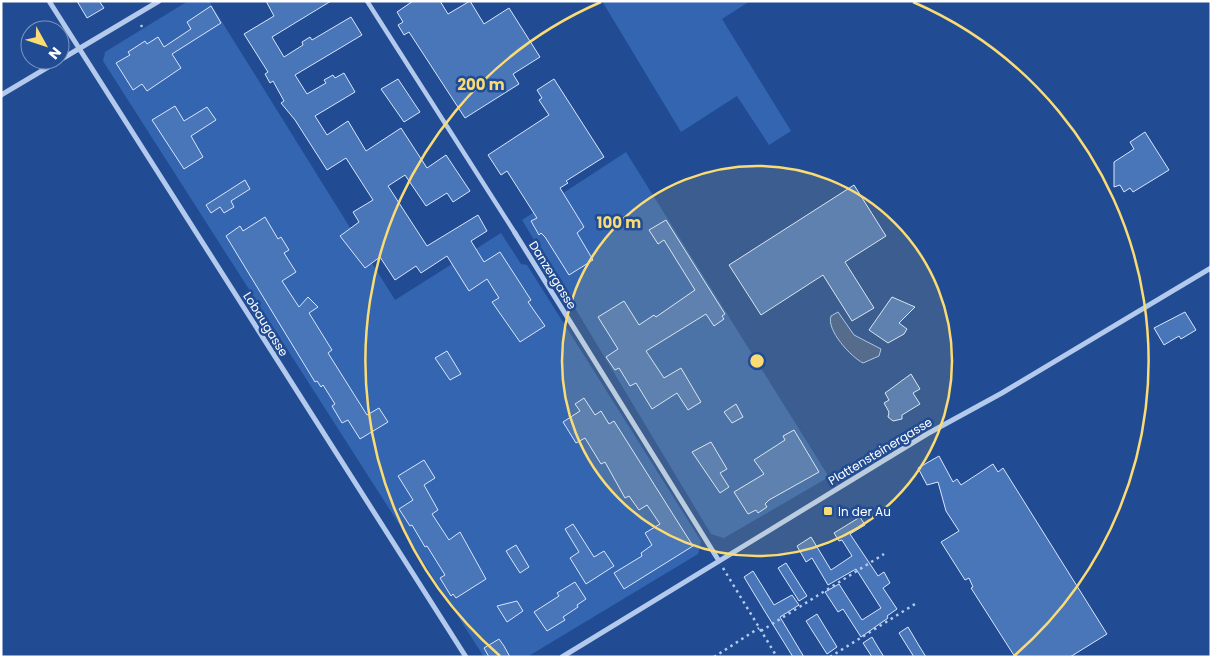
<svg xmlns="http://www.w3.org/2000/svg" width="1212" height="658" viewBox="0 0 1212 658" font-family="Poppins,sans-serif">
<rect width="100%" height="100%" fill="#214c93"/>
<path fill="#3465b0" d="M188,1H209L395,300L501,233L521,264L527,265L701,541L698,554L527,657H484L103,61L105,52Z
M602,1H750L722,19L791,131L769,145L737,96L681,132Z
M626,152L829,477L724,538L711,534L522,220Z"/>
<path fill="#3f5d91" stroke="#a7c4ef" d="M838,312L854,335L881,349L879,356L863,363C851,357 826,330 831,316Z"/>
<path fill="#4975b9" stroke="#d9e6fa" d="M77,1H99L104,8L87,18Z
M266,1H331L272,37L284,57L303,45L302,42L310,37L312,40L351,17L362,35L295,75L307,94L326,83L324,80L333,75L335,78L344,73L355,92L315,116L327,135L348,121L366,151L401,128L427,168L446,155L470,191L453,202L447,193L426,206L405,175L388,186L427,246L478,215L487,231L471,241L484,262L500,252L531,300L528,302L545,326L520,342L492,302L499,298L487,279L469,291L447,256L421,273L416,266L395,280L380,257L365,268L340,236L359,222L353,212L373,200L346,158L327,170L295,120L281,103L284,101L273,81L270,83L265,74L268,72L244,34L274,16Z
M413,1H440L448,14L470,1L484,24L509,8L540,57L513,74L519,84L465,118L409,32L404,35L398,25L403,22L397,12Z
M211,6L221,23L172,54L181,68L147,91L142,84L133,90L116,63L130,55L128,52L145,41L147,44L158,37L164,47L191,29L187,22Z
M398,79L420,112L404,122L381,89Z
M554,79L604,157L566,181L568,183L560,188L584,227L577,233L593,260L569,275L545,237L541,233L539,235L531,221L537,218L507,171L501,175L488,155L549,115L539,100L542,98L537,90Z
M175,106L184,121L207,107L216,120L191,136L203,157L184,169L152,120Z
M1145,132L1169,170L1133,192L1130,188L1124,192L1120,185L1114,187V162L1134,149L1130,142Z
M245,180L250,189L231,201L234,207L224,213L220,207L211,213L206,205Z
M854,185L886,236L845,262L874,308L852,321L823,275L761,315L729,265Z
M265,217L278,239L281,237L289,250L284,253L296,272L282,281L299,307L308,297L318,307L309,313L332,350L328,353L367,415L379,408L388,422L360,439L348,420L342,423L332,406L335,404L323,385L321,387L317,381L315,382L226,236L240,226L243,231Z
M666,220L725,314L722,316L724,319L714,326L706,314L646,351L664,378L681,368L701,402L688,410L677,393L652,409L636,383L630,386L619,368L615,370L606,357L618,349L598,317L624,301L639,325L654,315L656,317L695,290L664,240L658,244L649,230Z
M892,297L915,307L899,323L907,329L904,334L888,343L869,330Z
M1185,312L1196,330L1181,339L1179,336L1164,345L1154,328Z
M447,351L461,374L450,380L435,358Z
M911,374L920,389L913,393L920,404L902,415V419L893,421L888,417L889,412L884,403L889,400L885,393Z
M584,398L595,415L601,411L609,424L614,421L693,546L624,589L614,573L642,556L641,553L652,545L645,533L660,524L647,505L639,510L629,496L625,498L605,462L601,464L585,438L576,443L563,422L580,411L575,404Z
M736,404L743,417L732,423L724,412Z
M794,430L819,472L769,500L765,504L767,507L758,513L756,510L748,514L734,492L764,474L754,460L785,440L783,436Z
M711,442L727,469L720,473L729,487L720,493L692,452Z
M939,456L953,482L957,479L961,485L993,464L998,472L1003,468L1107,634L1070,657H1015L971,588L973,587L969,578L965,580L941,542L959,531L946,511L938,482L927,485L918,468Z
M424,460L435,478L424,485L438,510L432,514L449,540L460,532L486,579L456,598L453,594L451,596L440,578L445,575L427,546L425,547L412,525L410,526L399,509L413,500L398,476Z
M860,517L865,525L850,534L878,576L884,572L890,583L883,588L897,609L887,616L888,618L861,637L843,609L838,612L825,592L839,584L862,620L881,608L856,569L828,585L812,558L806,562L797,546L811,537L831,570L852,556L842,540L839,541L834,533Z
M573,524L594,557L604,551L614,566L586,584L570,558L579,552L565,529Z
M516,545L529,567L520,573L506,551Z
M786,563L807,596L799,601L778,568Z
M753,571L774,605L792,595L799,605L780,617L804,657H793L764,610L744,577Z
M575,582L586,599L577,605L578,607L563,617L565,620L547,631L534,612L559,596L557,593Z
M517,601L523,611L507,622L497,606Z
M817,614L837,647L827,654L806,621Z
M908,627L918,644L926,657H914L899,633Z
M872,637L876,644L884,657H872L863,643Z
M499,639L504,646L510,657H489L484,648Z"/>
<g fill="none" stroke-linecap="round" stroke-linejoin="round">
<path stroke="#b3caed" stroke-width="2.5" stroke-dasharray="2.5 4" stroke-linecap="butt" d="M141,25L142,27
M723,568L777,657
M761,631L884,554
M714,657L759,628
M830,657L915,604
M943,657V656"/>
<path stroke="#b3caed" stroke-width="4.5" d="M367,1L515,233"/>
<path stroke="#b3caed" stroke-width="5" d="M49,1L466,657
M60,60L159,1
M1,95L60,60
M515,233L719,561
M562,657L927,434L1002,393L1211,268"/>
</g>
<circle cx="757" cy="361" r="195" fill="#fadb74" fill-opacity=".12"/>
<g fill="none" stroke="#fadb74" stroke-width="2.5">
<circle cx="757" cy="361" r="195"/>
<path d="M500 656A391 391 0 0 1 601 2M913 2A391 391 0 0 1 1014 656"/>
</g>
<rect fill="#fadb74" stroke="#214c93" stroke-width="2" x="823" y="506" width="10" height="10" rx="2.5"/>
<g text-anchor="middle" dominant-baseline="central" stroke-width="5" stroke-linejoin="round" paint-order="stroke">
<g font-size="12" fill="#fff" stroke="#214c93">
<text transform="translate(553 275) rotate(58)">Danzergasse</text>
<text transform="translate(266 324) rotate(58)">Lobaugasse</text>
<text transform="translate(880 451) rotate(-31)">Plattensteinergasse</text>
</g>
<g font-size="12" fill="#fff" stroke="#214c93" text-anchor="start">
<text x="838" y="511">In der Au</text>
</g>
</g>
<circle cx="757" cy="361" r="8" fill="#fadb74" stroke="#214c93" stroke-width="2.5"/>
<g font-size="15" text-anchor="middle" font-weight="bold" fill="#fadb74" stroke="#214c93" stroke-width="5" stroke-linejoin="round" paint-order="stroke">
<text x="481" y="90">200 m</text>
<text x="619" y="228">100 m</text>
</g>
<rect width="1212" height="658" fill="none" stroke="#ffffff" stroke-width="5"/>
<g transform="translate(45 45) rotate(130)"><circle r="24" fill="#214c93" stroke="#7a94be"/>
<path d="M0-4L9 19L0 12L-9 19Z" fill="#fadb74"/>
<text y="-8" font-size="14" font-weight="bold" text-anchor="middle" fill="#ffffff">N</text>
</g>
</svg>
